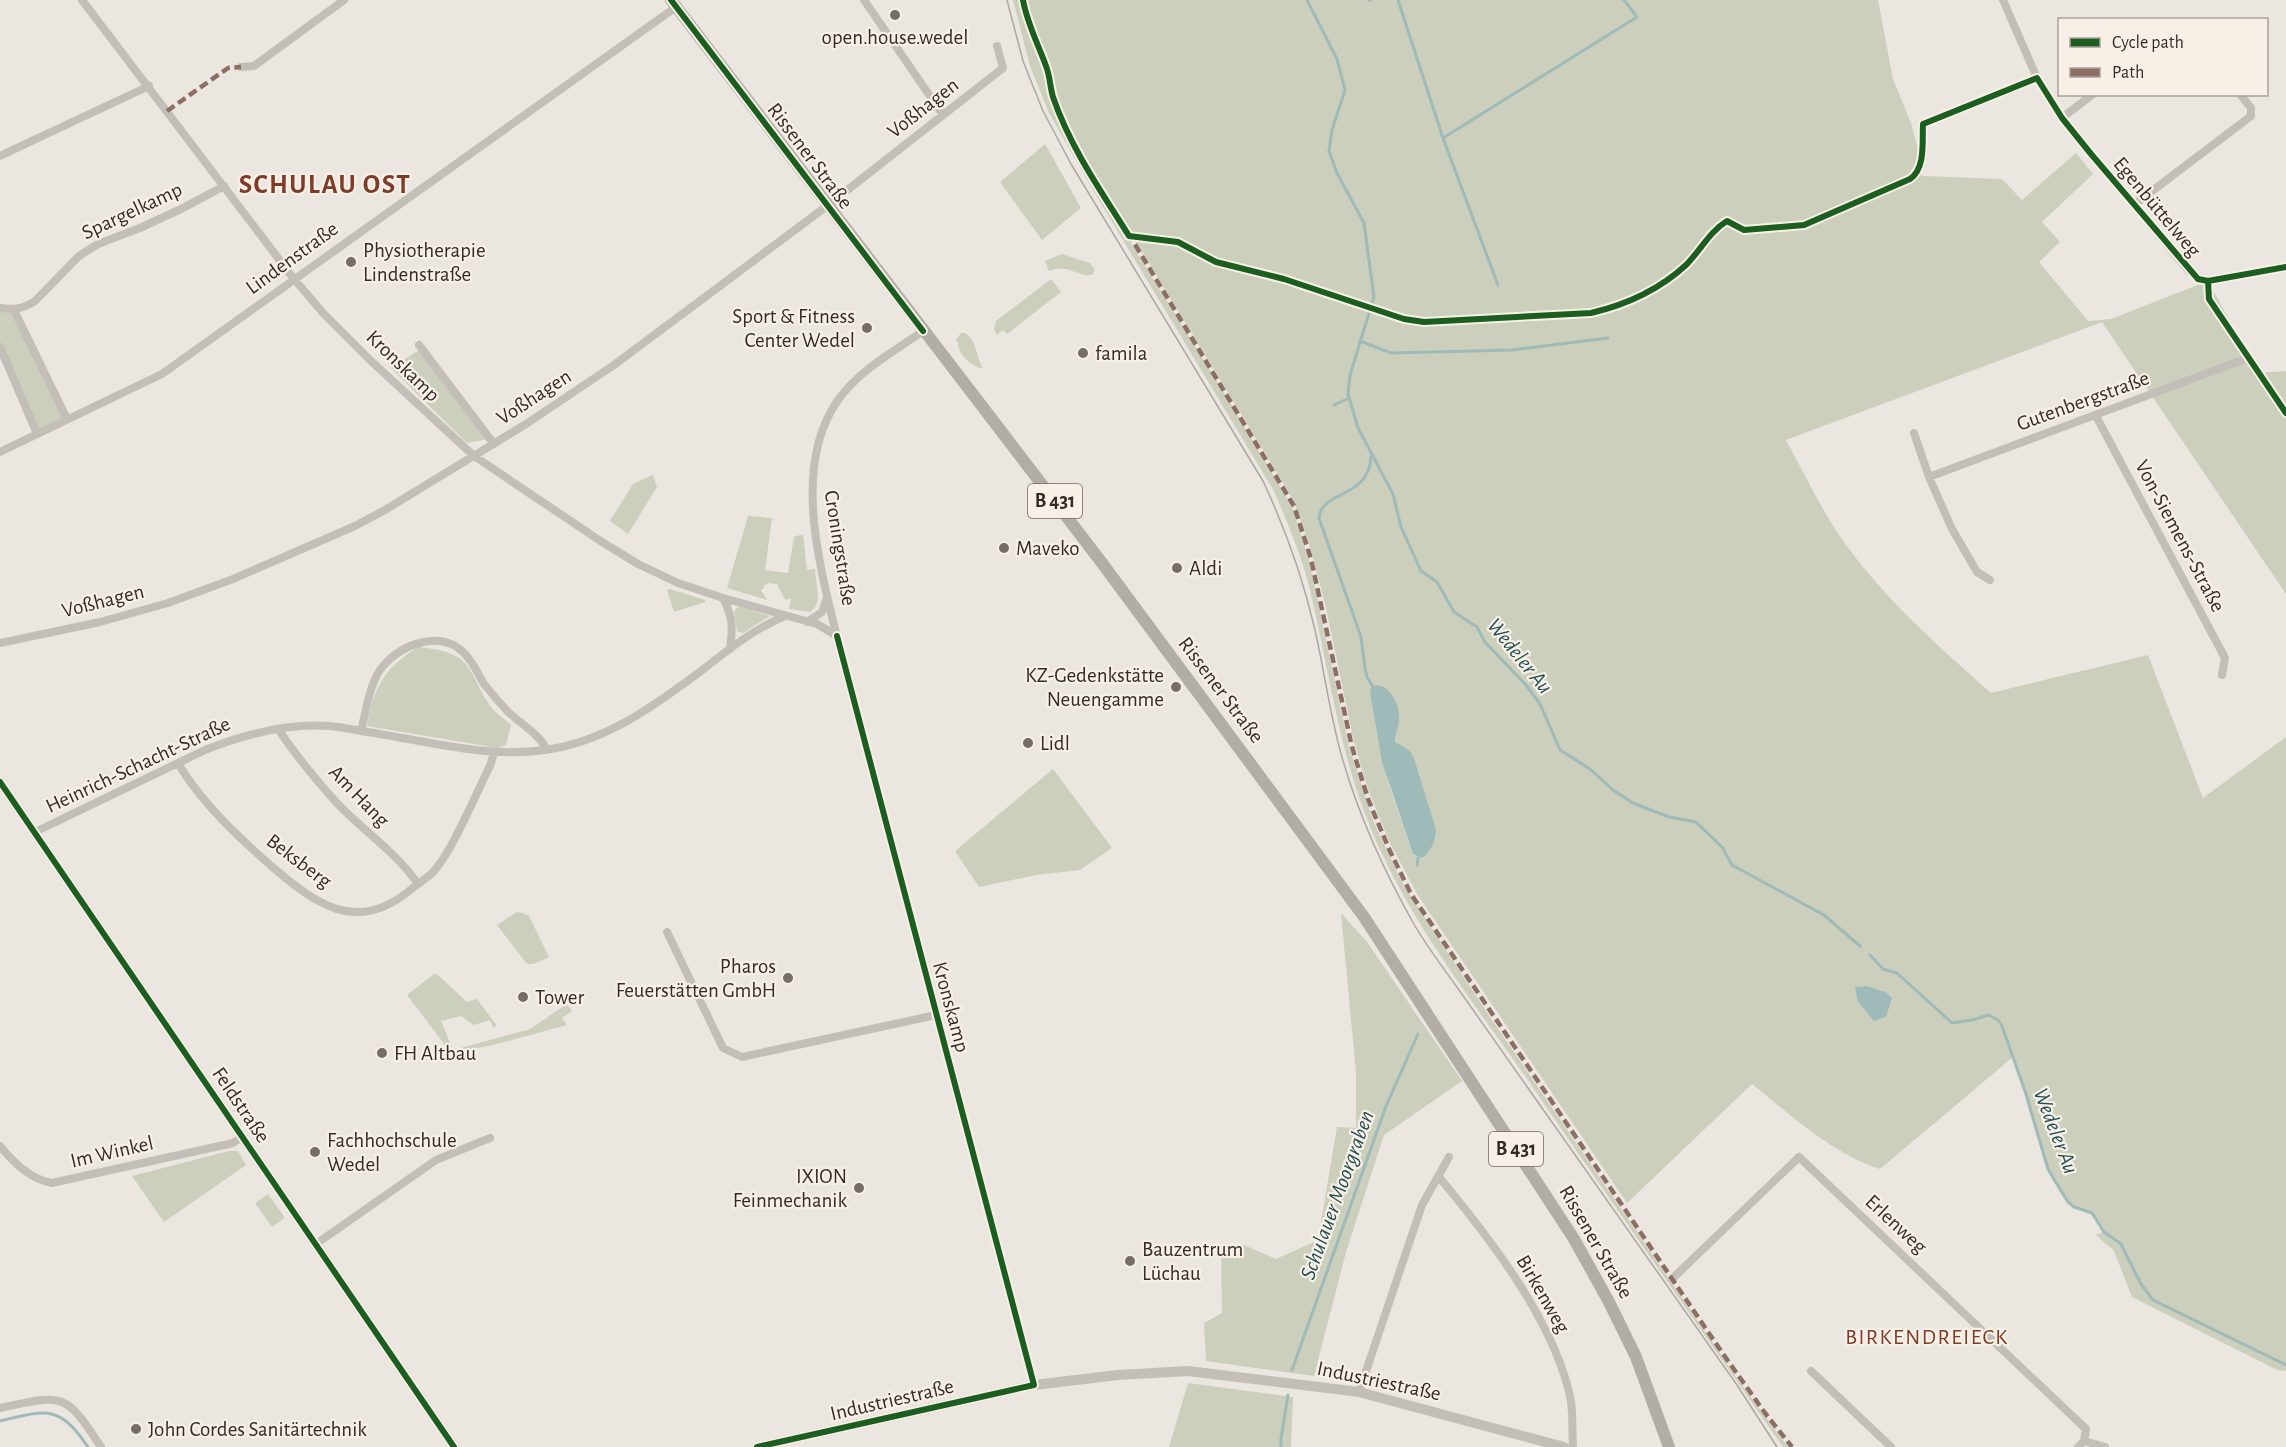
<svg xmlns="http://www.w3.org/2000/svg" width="2286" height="1447" viewBox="0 0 2286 1447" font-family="'Alegreya Sans',sans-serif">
<rect width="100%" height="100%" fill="#ebe6e0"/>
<path fill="#cccfbb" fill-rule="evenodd" d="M1013,0H1021L1024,16L1045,70L1054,111L1078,158L1229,401L1292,507L1309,560L1349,747L1374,823L1404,886L1488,1014L1741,1384L1788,1447H1783C1697,1324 1610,1200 1525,1076C1468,995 1406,916 1369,824C1339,750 1329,671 1311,594C1303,559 1288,524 1274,491L1097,197L1049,113L1030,66Z
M1026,0H1878L1893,79L1911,123L1919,153L1914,170L1923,176L2002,179L2022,200L2076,153L2093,174L2042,222L2060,242L2039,262L2088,321L2111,319L2208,281L2258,373L2286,371V594L2102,322L1786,440C1803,471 1819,505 1839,535C1881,596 1936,644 1991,693L2148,655L2203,798L2286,737V1371L2277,1370L2132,1297L2114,1251L2096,1235L2103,1232C2100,1226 2096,1217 2090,1213C2082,1207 2073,1209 2067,1200C2037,1159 2030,1104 2013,1057L1880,1169C1831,1153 1792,1116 1752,1084L1627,1203L1417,894L1389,841L1369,792L1354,742L1326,608L1311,550L1293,499L1088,163L1056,96L1050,67L1029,14ZM1376,718L1397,730L1395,742L1414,758L1436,829C1436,839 1430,852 1422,858L1413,854C1398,809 1379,766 1376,718Z
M1045,144L1081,208L1042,240L1000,182Z
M1062,254L1090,263L1095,270L1093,274C1080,280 1070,262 1049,271L1045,261Z
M1051,279L1061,292L1007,334L1003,330L997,335L994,329L996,321Z
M0,308L14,310L67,419L37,434L0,347Z
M961,333H965C977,340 976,357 983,369C971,365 957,355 958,341H955Z
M419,350L488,439L467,443L391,368Z
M653,475L657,487L628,534L610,521L633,484Z
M748,516L772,518L765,570L788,573L794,537L803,534L807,570L815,569C815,584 824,603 810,612L789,609L791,598L785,600L777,584L769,583L763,586L764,588L761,590L767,600L727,588Z
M670,589L705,600V602L674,612L667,590Z
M738,606L770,616L743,633L737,631L734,612Z
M419,647C433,649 447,650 459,658C472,667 477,685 485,698C491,709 501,717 511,725L506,745L498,748L367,726C373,689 385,666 419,647Z
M1053,769L1112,848L1080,870L1036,875L979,887L955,851Z
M517,912L523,913L529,916L549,957L533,964H527L497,925Z
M1341,913L1367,942L1462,1081L1384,1135L1346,1252L1314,1376L1206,1361L1204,1323L1222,1313L1221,1255L1244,1245L1276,1259L1318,1240L1337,1127L1356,1128V1073Z
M434,974H437L467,1002L477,999L497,1026L493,1027L490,1020L474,1025L461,1016L441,1021L453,1050L530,1029L567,1004L572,1011L562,1018L567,1025L493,1045L451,1053L407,995Z
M229,1151H238L246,1165L164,1222L132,1176Z
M268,1194L285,1218L272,1227L255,1203Z
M1188,1383L1293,1397L1291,1447H1169Z"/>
<path fill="#9ebbba" d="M1377,685C1391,687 1400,705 1399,719C1399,727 1395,734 1395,742L1409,750L1414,758L1436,829C1436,840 1431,852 1422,858L1413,854L1382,762L1370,692L1371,688Z
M1867,986L1885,992L1892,998L1886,1017L1874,1021L1858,1002L1855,987Z"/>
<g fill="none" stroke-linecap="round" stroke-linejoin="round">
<path stroke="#9ebbba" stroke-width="3" d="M1307,0L1337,59L1345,90L1332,130L1329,151L1337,173L1364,223L1374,297L1350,375L1348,394L1358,428L1393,494L1401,527L1421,571L1437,582L1454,612L1477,627L1485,642L1526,685L1540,704L1560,750L1590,769L1613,790L1633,803L1669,817L1696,822L1722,847L1732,865L1824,915L1860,946
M1369,0H1371
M1398,0L1443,138L1498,285
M1443,138L1637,17L1624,0
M1360,341L1391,353L1512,350L1608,338
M1334,405L1349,398
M1371,457C1369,499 1321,490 1319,518L1361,637L1365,669L1367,677L1373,687
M1417,865L1418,858
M1870,955L1883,969L1897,973L1952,1023L1972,1020L1989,1015L1998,1020L2002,1026L2026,1094L2048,1169L2055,1181L2068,1202L2074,1207L2092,1213L2104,1232L2121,1244L2141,1284L2153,1300L2286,1365
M1292,1370L1386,1106L1418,1034
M0,1421C46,1410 59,1404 88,1447
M1281,1447V1438L1288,1395"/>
<path stroke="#c4beb9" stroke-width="8" d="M82,0L294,279L324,314L371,361L474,456L602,542L638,564L678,583L723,598L817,624L837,636
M864,0L943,115
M2003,0L2037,78L2062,118L2187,269L2198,279L2208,281L2286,267
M241,67L254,66L344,0
M2062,118L2093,94
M0,156L149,86
M2135,204L2251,116V108L2240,94
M2208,281L2209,299L2265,384
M0,308C14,310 23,309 35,301L79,256L98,244L140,228L183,208L224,186
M14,310L67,419
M923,331C895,351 859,370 838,400C788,471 824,580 842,658L1034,1385
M419,345L494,444
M0,347L37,434
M2096,416L2225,658L2222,675
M1914,433L1929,477
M0,452L162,374L676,7
M1990,580L1977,572L1952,529L1929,477L2248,358
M723,598C733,618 733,627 730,649
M807,622L822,612L827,598
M0,643L100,622L168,603L233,579L355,526L385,510L526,424L614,365L827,206L1003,68L997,46
M278,729C295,754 315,779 336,802C362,830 396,852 418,884
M361,731C366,711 370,681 383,666C402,644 441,629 464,653C473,662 478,674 484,684C490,691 496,699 502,705C515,722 538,731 547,750
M178,763C198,798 238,837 269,864C314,903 355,935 409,891C416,885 424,880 431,874C451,855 476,793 490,766L494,753
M35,832L205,750C245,734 286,723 329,726C344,727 359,731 374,733C430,742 488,758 545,750C606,742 657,704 705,668C730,648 756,628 785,616
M667,932L723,1048L742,1057L936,1015
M0,1146C14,1163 30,1179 52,1183L233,1143L242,1137
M1439,1177C1489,1237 1556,1323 1571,1401C1573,1416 1572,1432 1573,1447
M316,1244L436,1160L490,1138
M1672,1279L1799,1157L2086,1429L2084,1441L2078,1447
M1811,1371L1891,1447
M1359,1392L1422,1205L1449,1157
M0,1408C64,1394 65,1392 101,1447
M2084,1441L2105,1447"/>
<path stroke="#c4beb9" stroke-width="10" d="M0,782L454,1447
M757,1447L1034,1385L1118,1375L1188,1371L1359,1392L1564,1447"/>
<path stroke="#b3ada8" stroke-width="12" d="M671,0L1099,559L1364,917L1574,1239L1609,1302L1636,1357L1669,1447"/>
<path stroke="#aca7a3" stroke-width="1.5" d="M1007,0L1023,61L1043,111L1071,164L1263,481C1285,528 1302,575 1314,626C1325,672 1330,719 1344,764C1361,821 1386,875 1415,926C1428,948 1444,969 1459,990L1737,1385L1777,1447"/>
<path stroke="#8d6e63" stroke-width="4.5" stroke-dasharray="9 4.5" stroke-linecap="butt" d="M167,111L228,68L241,67
M1128,233L1294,506L1311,559L1352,747L1368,799L1389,849L1411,894L1721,1351L1765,1413L1792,1447"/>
<g stroke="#f8f0e7" stroke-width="10">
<path id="cycleway" d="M671,0L923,331
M1023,0C1027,23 1038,44 1046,66C1050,76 1050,87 1053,97C1070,147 1101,191 1129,236L1178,242L1216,262L1284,279L1404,319L1424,322L1591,313C1625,305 1660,289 1686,265C1700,251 1710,231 1727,221L1744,230L1804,225L1910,179C1926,168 1922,141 1923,124L2037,78L2062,118L2091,154L2198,279L2208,281L2286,267
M2208,281L2209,299L2286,413
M0,782L454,1447
M757,1447L1034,1385L837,636"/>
</g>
<use href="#cycleway" stroke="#1b5e20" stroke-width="6"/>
</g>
<g fill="#746d68" stroke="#f8f0e7" stroke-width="2">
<circle cx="895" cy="15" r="6"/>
<circle cx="351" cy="262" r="6"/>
<circle cx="867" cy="328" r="6"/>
<circle cx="1083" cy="353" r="6"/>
<circle cx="1004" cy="548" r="6"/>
<circle cx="1177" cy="568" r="6"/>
<circle cx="1176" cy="687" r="6"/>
<circle cx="1028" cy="743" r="6"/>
<circle cx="788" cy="978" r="6"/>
<circle cx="523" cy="997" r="6"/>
<circle cx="382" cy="1053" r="6"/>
<circle cx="315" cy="1152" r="6"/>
<circle cx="859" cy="1188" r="6"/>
<circle cx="1130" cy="1261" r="6"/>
<circle cx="136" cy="1429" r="6"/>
</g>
<g text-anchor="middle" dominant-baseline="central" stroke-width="4.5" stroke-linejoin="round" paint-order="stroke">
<g fill="#f8f0e7" stroke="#6f6761" stroke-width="1.5">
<rect x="1028" y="484" width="54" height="34" rx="4.5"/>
<rect x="1489" y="1132" width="54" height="34" rx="4.5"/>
</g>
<g font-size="20" font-weight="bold" fill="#342c28">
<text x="1055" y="501">B 431</text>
<text x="1516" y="1149">B 431</text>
</g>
<g font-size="21" fill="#342c28" stroke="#f8f0e7" text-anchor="start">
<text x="895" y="37" text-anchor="middle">open.house.wedel</text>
<text x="363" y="250">Physiotherapie<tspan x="363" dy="24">Lindenstraße</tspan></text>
<text x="855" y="316" text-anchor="end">Sport &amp; Fitness<tspan x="855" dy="24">Center Wedel</tspan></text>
<text x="1095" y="353">famila</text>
<text x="1016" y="548">Maveko</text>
<text x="1189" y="568">Aldi</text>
<text x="1164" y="675" text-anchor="end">KZ-Gedenkstätte<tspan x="1164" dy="24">Neuengamme</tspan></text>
<text x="1040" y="743">Lidl</text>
<text x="776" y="966" text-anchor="end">Pharos<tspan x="776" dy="24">Feuerstätten GmbH</tspan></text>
<text x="535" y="997">Tower</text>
<text x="394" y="1053">FH Altbau</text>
<text x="327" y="1140">Fachhochschule<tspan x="327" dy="24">Wedel</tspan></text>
<text x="847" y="1176" text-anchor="end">IXION<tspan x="847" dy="24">Feinmechanik</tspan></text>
<text x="1142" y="1249">Bauzentrum<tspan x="1142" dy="24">Lüchau</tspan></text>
<text x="148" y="1429">John Cordes Sanitärtechnik</text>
</g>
<g font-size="21" fill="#342c28" stroke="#f8f0e7">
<text transform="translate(923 108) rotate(-38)">Voßhagen</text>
<text transform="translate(810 156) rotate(53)">Rissener Straße</text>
<text transform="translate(2157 207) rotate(50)">Egenbüttelweg</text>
<text transform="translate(132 211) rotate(-25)">Spargelkamp</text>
<text transform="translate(292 258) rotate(-36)">Lindenstraße</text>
<text transform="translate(403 366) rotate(44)">Kronskamp</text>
<text transform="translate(534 397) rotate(-33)">Voßhagen</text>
<text transform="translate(2083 401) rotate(-20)">Gutenbergstraße</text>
<text transform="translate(2180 536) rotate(62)">Von-Siemens-Straße</text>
<text transform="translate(840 548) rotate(81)">Croningstraße</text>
<text transform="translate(103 601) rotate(-14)">Voßhagen</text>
<text transform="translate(1221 690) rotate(53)">Rissener Straße</text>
<text transform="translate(138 765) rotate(-25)">Heinrich-Schacht-Straße</text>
<text transform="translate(359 796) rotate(46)">Am Hang</text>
<text transform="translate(299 861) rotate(37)">Beksberg</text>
<text transform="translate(951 1007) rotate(75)">Kronskamp</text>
<text transform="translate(241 1105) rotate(56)">Feldstraße</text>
<text transform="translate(112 1152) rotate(-13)">Im Winkel</text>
<text transform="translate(1896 1224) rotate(43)">Erlenweg</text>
<text transform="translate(1596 1242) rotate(60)">Rissener Straße</text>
<text transform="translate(1543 1294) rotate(60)">Birkenweg</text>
<text transform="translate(1379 1381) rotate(12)">Industriestraße</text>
<text transform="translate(892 1400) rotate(-13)">Industriestraße</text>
</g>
<g font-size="22" font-style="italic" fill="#214f52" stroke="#f8f0e7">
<text transform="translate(1520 656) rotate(51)">Wedeler Au</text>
<text transform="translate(2056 1131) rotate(69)">Wedeler Au</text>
<text transform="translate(1337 1195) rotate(-70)">Schulauer Moorgraben</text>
</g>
<g font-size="22" letter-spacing="1.5" fill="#7c3c28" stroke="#f8f0e7">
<text x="1927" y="1337">BIRKENDREIECK</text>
</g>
<g font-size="27" font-weight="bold" letter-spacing="1.5" fill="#7c3c28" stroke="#f8f0e7">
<text x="325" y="184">SCHULAU OST</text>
</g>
</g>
<rect x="2058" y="18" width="210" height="78" fill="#f8f0e7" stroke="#aaa29b" stroke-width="1.5"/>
<rect x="2070" y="38" width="30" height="9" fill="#1b5e20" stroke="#aaa29b" stroke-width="1.5"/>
<text x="2112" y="48" font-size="18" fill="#342c28">Cycle path</text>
<rect x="2070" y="68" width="30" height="9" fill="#8d6e63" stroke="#aaa29b" stroke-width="1.5"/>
<text x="2112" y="78" font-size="18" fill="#342c28">Path</text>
</svg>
